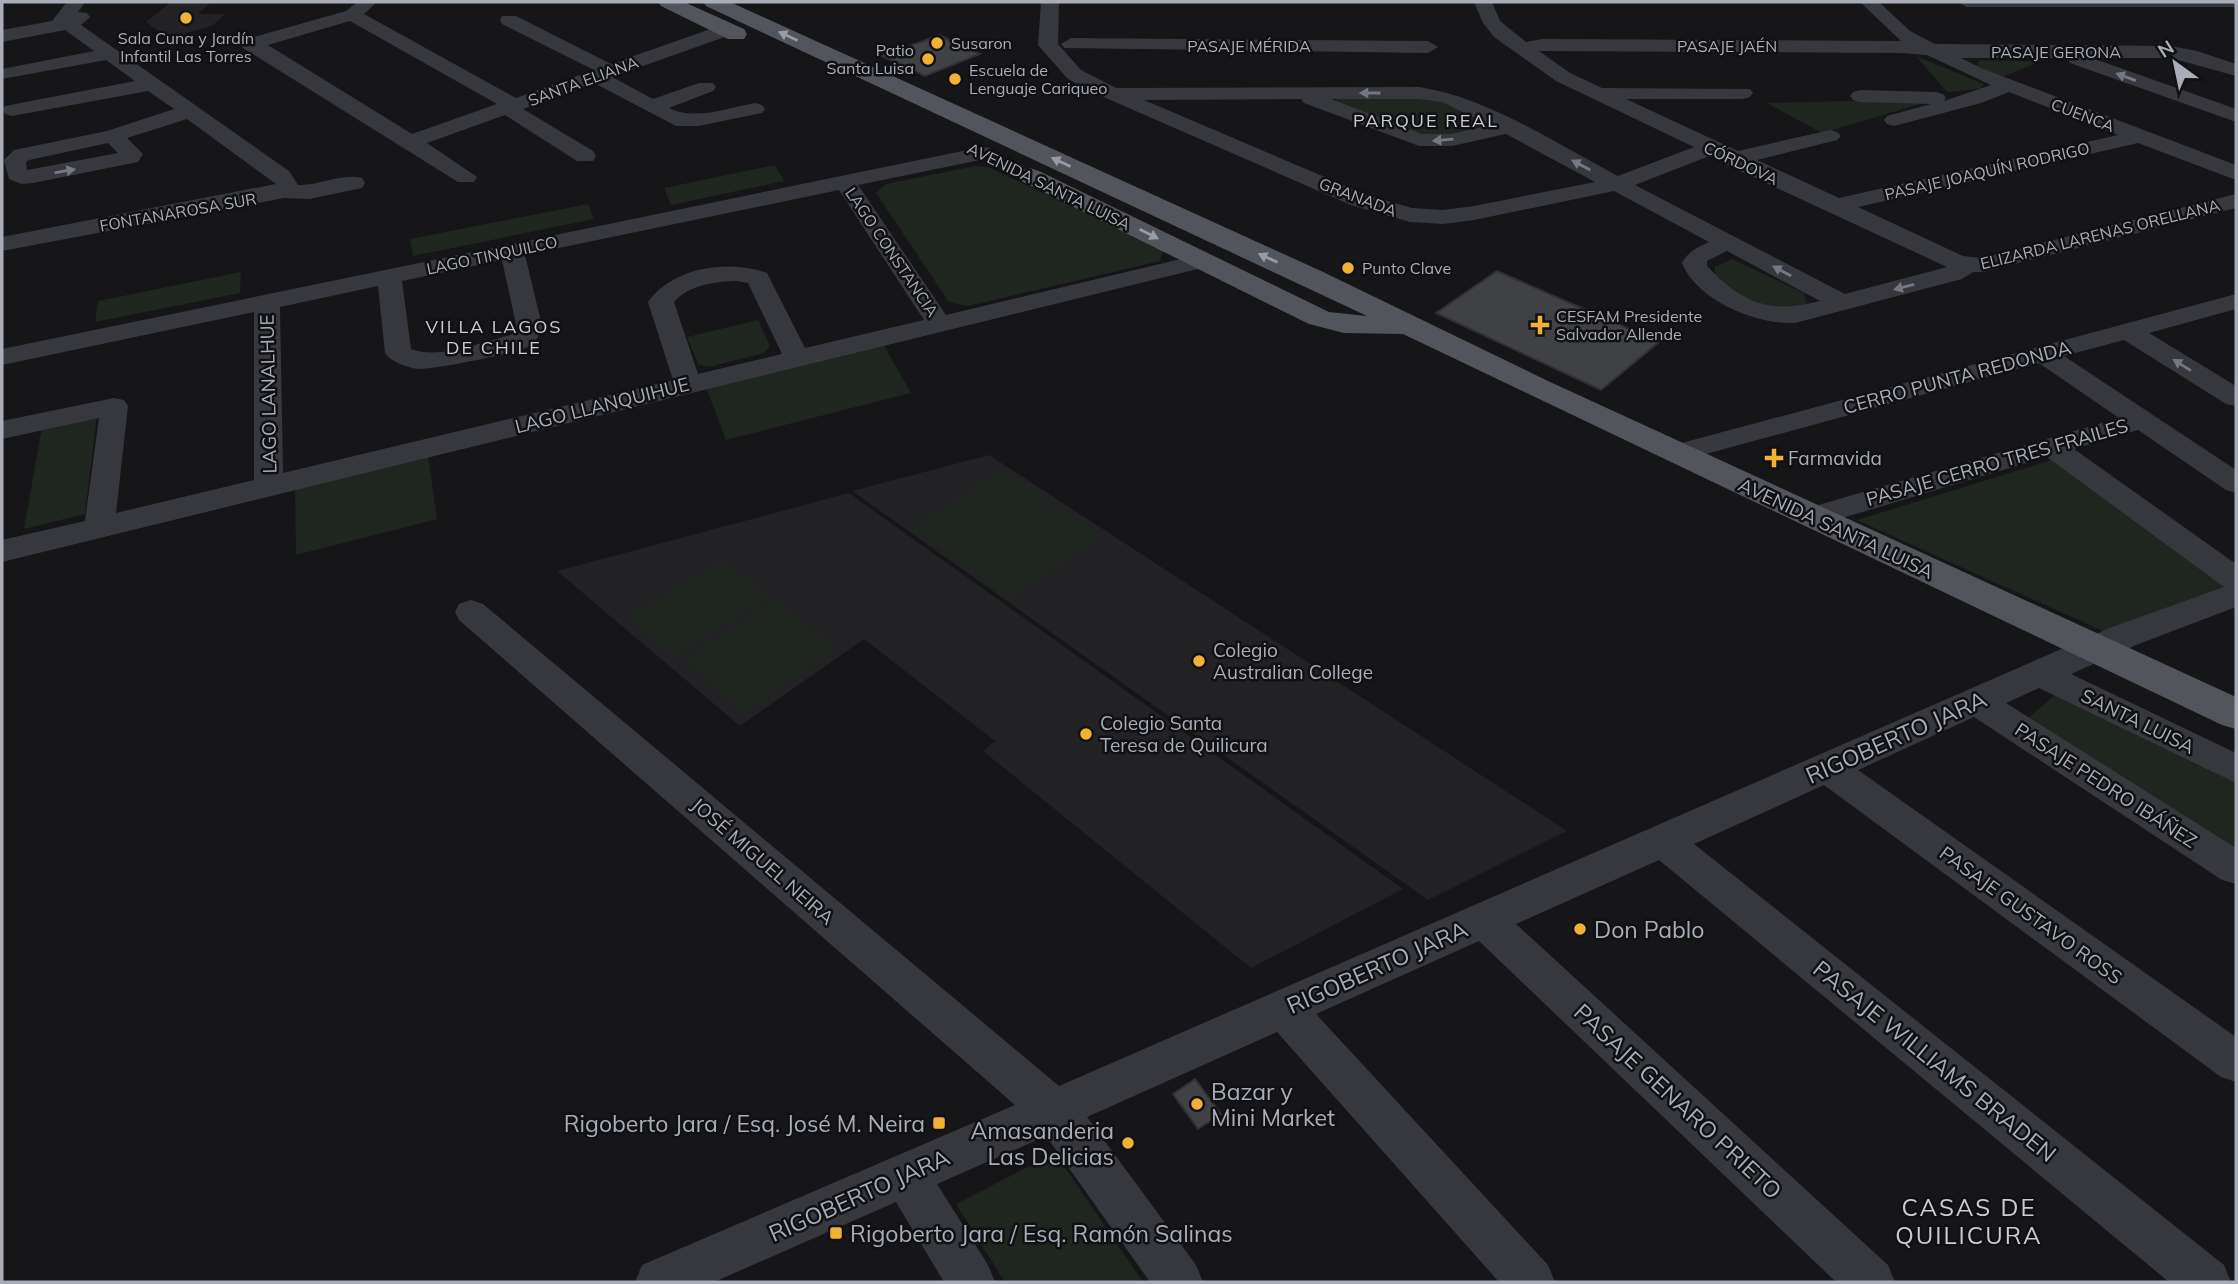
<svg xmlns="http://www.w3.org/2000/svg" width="2238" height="1284" viewBox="0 0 2238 1284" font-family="Mulish,sans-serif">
<rect width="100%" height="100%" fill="#161618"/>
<path fill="#222225" d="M171,2H211L198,14H225L212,26L168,38L146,22Z
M989,455L1567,831L1428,900L852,491Z
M849,493L1403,889L1251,968L983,751L995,741L864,639L740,726L557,571Z"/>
<path fill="#1e261f" d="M1916,56L1984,84L1979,89L1947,92Z
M1980,60L2041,61L2000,78L1977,66Z
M1440,98L1491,126L1481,131L1423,138L1334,103L1336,99Z
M1937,99L1822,133L1767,103Z
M775,165L784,181L671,205L664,188Z
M975,166L988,167L1163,250L1160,261L968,306L949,302L876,193L886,184Z
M588,204L594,219L413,256L410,239Z
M1732,259L1804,293L1807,305L1755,308L1715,276V267Z
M241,272L240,293L95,322L98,301Z
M758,320L770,346L764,353L709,367L698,364L687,337Z
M882,342L911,393L726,440L705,385Z
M97,415L85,514L24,529L42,427Z
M428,456L437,519L296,555L295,489Z
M2058,458L2228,586L2105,632L1857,520Z
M1003,469L1050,499L961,562L912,529Z
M1052,503L1102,535L1010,599L961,564Z
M724,561L768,598L673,657L629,617Z
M776,601L836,650L744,712L684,659Z
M2058,692L2236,780V854L2026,720Z
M1055,1153L1143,1282H1005L956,1204Z"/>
<path fill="#404145" stroke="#303034" stroke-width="2" d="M939,35L980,54L925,76L882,56Z
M1497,271L1659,342L1601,390L1436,313Z
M1195,1079L1221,1114L1198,1129L1173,1094Z"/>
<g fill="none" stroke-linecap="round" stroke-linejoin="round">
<path fill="#37383d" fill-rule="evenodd" d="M67,2H85L78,12L87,13L90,17L81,25L289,171L298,185C319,186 342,173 362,178L365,183L362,188L309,199L284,198L2,251V237L276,184L187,119L127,138L143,154L138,162L33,183L21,184L9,179L4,160L14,150L107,131L174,109L148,91L12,116L5,114L2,110L5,106L135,81L106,60L2,79V69L94,51L65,30L2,42V30L52,21ZM108,143L118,153L27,170L26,162L29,160Z
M357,2H377L364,14L516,98L594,70L502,24L500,20L502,16H516L611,64L719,26H733L735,30L733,34L612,77L653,99L699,83H713L716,87L713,91L669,108C694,121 728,108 755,103L762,105L765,109L762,113L698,126H676L594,83L523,109L593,151L596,156L593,161H577L505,115L427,143L477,177L474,182H458L243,48L231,36L240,30L254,37L346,11ZM350,21L497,104L412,134L268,45Z
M1041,2H1059L1058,44L1081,70L1116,88L1419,87C1487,97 1557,144 1618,176L1694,147L1556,81L1494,37L1483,23L1474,2H1492L1500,21L1526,42L1542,39L1901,41L1860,2H1879L1910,31L1935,44L2171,46L2197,51L2236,64V76L2171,58H2092L2236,109V122L2070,63L2068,58H1961L1981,68L2236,165V180L2138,143L1858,207L1963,256L1983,258L2236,194V208L1983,272H1973L1962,279L1795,323C1757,325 1697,301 1682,263C1689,251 1696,248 1709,242L1614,191L1474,220L1443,224L1410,222L1351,205L1083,88L1067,78L1038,45ZM1539,51L1902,53L1927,55L1991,85L1944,101L1946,98L1943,94L1936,92L1860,90L1853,92L1850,96L1853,100L1860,102L1931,104L1887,116L1884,120L1887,124L1894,126L1981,103L2009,92L2118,135L1839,198L1757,160L1837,140L1841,136L1837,132L1830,130L1738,151L1626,99H1743L1750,97L1753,93L1750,89L1602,88L1570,73ZM1301,99L1304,103L1419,146H1452L1506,134L1595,182L1474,206L1443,210L1412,208L1367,195L1144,100ZM1331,99H1419L1442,102L1489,125L1452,134H1422ZM1712,155L1725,164L1947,267L1845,294L1635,185ZM1727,251L1820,301C1770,314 1743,304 1707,266V261Z
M1958,2H2236V7H1967Z
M1071,38L1428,41L1438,47L1428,53L1064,48L1061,44Z
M982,147L990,148L993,153L990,158L858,185L946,315L1202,254L1211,256L1214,261L1211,266L1202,268L2,562V540L85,521L99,418L2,439V421L114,398L124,400L128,406L116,513L254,480V312L2,365V349ZM839,190L924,320L805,348L767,273C728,259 673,267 648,302L673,380L283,473L280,307L378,286L385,353C391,362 408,368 419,369C434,370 516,353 528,347C534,344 539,335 543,330L525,255ZM502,260L517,329L511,335C481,342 440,360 411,349L402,281ZM736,281L748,283L782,354L698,374L674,302C689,285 713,282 736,281Z
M2236,294V309L2149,333L2236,386V406L2226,404L2124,340L2064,356L2236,470V493L2226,490L2138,430L2074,449L2236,564V607L2136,645L2071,674L2236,753V783L2039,688L2006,703L2236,848V884L2222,880L1974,717L1858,770L2236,1037V1082L2221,1077L1824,785L1694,844L2224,1265L2231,1282H2169L1659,860L1516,924L1888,1265L1895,1282H1836L1479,941L1316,1014L1548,1265L1555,1282H1499L1277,1032L1087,1117L1196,1265L1203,1282H1150L1046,1136L937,1184L988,1265L995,1282H944L896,1202L714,1282H635L642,1265L1015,1105L459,620L455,612L459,604L471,600L483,604L1059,1086L2112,627L2224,587L2047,457L1812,527L1801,524L1797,517L1801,510L2119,418L2039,363L1677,462L1667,459L1663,453L1667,447Z"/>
<path fill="#53555c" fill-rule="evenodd" d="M658,2H684L744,29L747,34L744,39H728L661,6Z
M703,2H730L1321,271L1548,381L2236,697V729L2222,725L1403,334L1344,333L1309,324L1021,181L1017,176L1021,171L1030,168L1039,171L1329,312L1367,316L706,6Z"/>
</g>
<defs><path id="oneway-solid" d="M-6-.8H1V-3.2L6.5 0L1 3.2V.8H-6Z" transform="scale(1.75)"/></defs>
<g fill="#979ba6">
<use href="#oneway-solid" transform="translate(788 36) rotate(-155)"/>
<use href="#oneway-solid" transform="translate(1061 162) rotate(-155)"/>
<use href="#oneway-solid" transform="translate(1149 234) rotate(27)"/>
<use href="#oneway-solid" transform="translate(1268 258) rotate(-156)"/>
</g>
<g fill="#757881">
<use href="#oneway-solid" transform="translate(2126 77) rotate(-160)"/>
<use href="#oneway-solid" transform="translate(1370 93) rotate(-180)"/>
<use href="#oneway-solid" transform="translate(1443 140) rotate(175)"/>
<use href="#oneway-solid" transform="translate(1581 165) rotate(-152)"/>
<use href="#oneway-solid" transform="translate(65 171) rotate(-10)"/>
<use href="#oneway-solid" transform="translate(1782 271) rotate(-152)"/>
<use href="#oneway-solid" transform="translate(1904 287) rotate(165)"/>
<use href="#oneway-solid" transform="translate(2182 365) rotate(-148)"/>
</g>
<g fill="#f2b134" stroke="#111113" stroke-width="2.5">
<circle cx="186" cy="18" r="7"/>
<circle cx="937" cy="43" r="7"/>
<circle cx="928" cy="59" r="7"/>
<circle cx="955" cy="79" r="7"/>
<circle cx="1348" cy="268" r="7"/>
<path d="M1536.5 314.5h7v7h7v7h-7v7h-7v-7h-7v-7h7z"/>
<path d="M1770.5 447.5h7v7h7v7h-7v7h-7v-7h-7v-7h7z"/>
<circle cx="1199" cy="661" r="7"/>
<circle cx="1086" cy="734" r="7"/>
<circle cx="1580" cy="929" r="7"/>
<circle cx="1197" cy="1104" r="7"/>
<rect x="932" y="1116" width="14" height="14" rx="3.5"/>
<circle cx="1128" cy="1143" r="7"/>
<rect x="829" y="1226" width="14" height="14" rx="3.5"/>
</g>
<g text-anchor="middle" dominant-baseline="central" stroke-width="5" stroke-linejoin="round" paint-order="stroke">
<g font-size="16" fill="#a8adb8" stroke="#111113" text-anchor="start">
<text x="186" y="38" text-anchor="middle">Sala Cuna y Jardín<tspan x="186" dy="18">Infantil Las Torres</tspan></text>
<text x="951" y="43">Susaron</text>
<text x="914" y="50" text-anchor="end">Patio<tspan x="914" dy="18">Santa Luisa</tspan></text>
<text x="969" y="70">Escuela de<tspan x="969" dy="18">Lenguaje Cariqueo</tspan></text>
<text x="1362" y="268">Punto Clave</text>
<text x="1556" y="316">CESFAM Presidente<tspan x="1556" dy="18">Salvador Allende</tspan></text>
</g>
<g font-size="16" fill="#a8adb8" stroke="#111113">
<text x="1249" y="46">PASAJE MÉRIDA</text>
<text x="1727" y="46">PASAJE JAÉN</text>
<text x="2056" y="52">PASAJE GERONA</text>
<text transform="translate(583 81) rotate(-20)">SANTA ELIANA</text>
<text transform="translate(2083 115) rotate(21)">CUENCA</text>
<text transform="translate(1741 163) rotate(25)">CÓRDOVA</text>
<text transform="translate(1987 171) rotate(-13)">PASAJE JOAQUÍN RODRIGO</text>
<text transform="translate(1049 186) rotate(26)">AVENIDA SANTA LUISA</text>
<text transform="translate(1358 197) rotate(21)">GRANADA</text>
<text transform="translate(178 212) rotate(-10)">FONTANAROSA SUR</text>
<text transform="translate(2100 234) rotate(-14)">ELIZARDA LARENAS ORELLANA</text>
<text transform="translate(892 252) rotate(56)">LAGO CONSTANCIA</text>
<text transform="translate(492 255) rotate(-12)">LAGO TINQUILCO</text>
</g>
<g font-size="18" letter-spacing="2" fill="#c9ccd4" stroke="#111113">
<text x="1426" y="120">PARQUE REAL</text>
<text x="494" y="326">VILLA LAGOS<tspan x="494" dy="21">DE CHILE</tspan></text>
</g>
<g font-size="19" fill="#a8adb8" stroke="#111113">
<text transform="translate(1957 377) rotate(-15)">CERRO PUNTA REDONDA</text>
<text transform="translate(268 394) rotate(-91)">LAGO LANALHUE</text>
<text transform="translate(602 405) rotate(-14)">LAGO LLANQUIHUE</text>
<text transform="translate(1997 462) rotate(-16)">PASAJE CERRO TRES FRAILES</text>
<text transform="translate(1836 528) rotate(25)">AVENIDA SANTA LUISA</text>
<text transform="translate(2138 721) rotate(26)">SANTA LUISA</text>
<text transform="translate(2106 785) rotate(33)">PASAJE PEDRO IBÁÑEZ</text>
<text transform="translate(763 861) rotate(41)">JOSÉ MIGUEL NEIRA</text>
<text transform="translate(2031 915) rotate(36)">PASAJE GUSTAVO ROSS</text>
</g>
<g font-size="19" fill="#a8adb8" stroke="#111113" text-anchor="start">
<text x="1788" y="458">Farmavida</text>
<text x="1213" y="650">Colegio<tspan x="1213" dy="22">Australian College</tspan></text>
<text x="1100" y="723">Colegio Santa<tspan x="1100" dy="22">Teresa de Quilicura</tspan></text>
</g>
<g font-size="23" fill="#a8adb8" stroke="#111113">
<text transform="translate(1896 737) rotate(-24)">RIGOBERTO JARA</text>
<text transform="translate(1377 967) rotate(-24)">RIGOBERTO JARA</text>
<text transform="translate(1935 1061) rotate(39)">PASAJE WILLIAMS BRADEN</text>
<text transform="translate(1678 1101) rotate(43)">PASAJE GENARO PRIETO</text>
<text transform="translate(859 1195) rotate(-24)">RIGOBERTO JARA</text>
</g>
<g font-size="23" fill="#a8adb8" stroke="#111113" text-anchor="start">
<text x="1594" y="929">Don Pablo</text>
<text x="1211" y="1091">Bazar y<tspan x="1211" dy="26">Mini Market</tspan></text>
<text x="925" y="1123" text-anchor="end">Rigoberto Jara / Esq. José M. Neira</text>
<text x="1114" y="1130" text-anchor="end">Amasanderia<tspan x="1114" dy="26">Las Delicias</tspan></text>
<text x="850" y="1233">Rigoberto Jara / Esq. Ramón Salinas</text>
</g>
<g font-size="24" letter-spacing="2" fill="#c9ccd4" stroke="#111113">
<text x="1969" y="1207">CASAS DE<tspan x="1969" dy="28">QUILICURA</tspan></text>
</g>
</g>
<rect width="2238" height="1284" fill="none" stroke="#a8adb8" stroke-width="7"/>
<g transform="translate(2175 63) rotate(327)" stroke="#111113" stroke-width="5" paint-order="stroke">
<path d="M0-5L12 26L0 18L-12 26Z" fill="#a8adb8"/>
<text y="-10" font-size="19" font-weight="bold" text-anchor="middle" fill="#a8adb8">N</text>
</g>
</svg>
